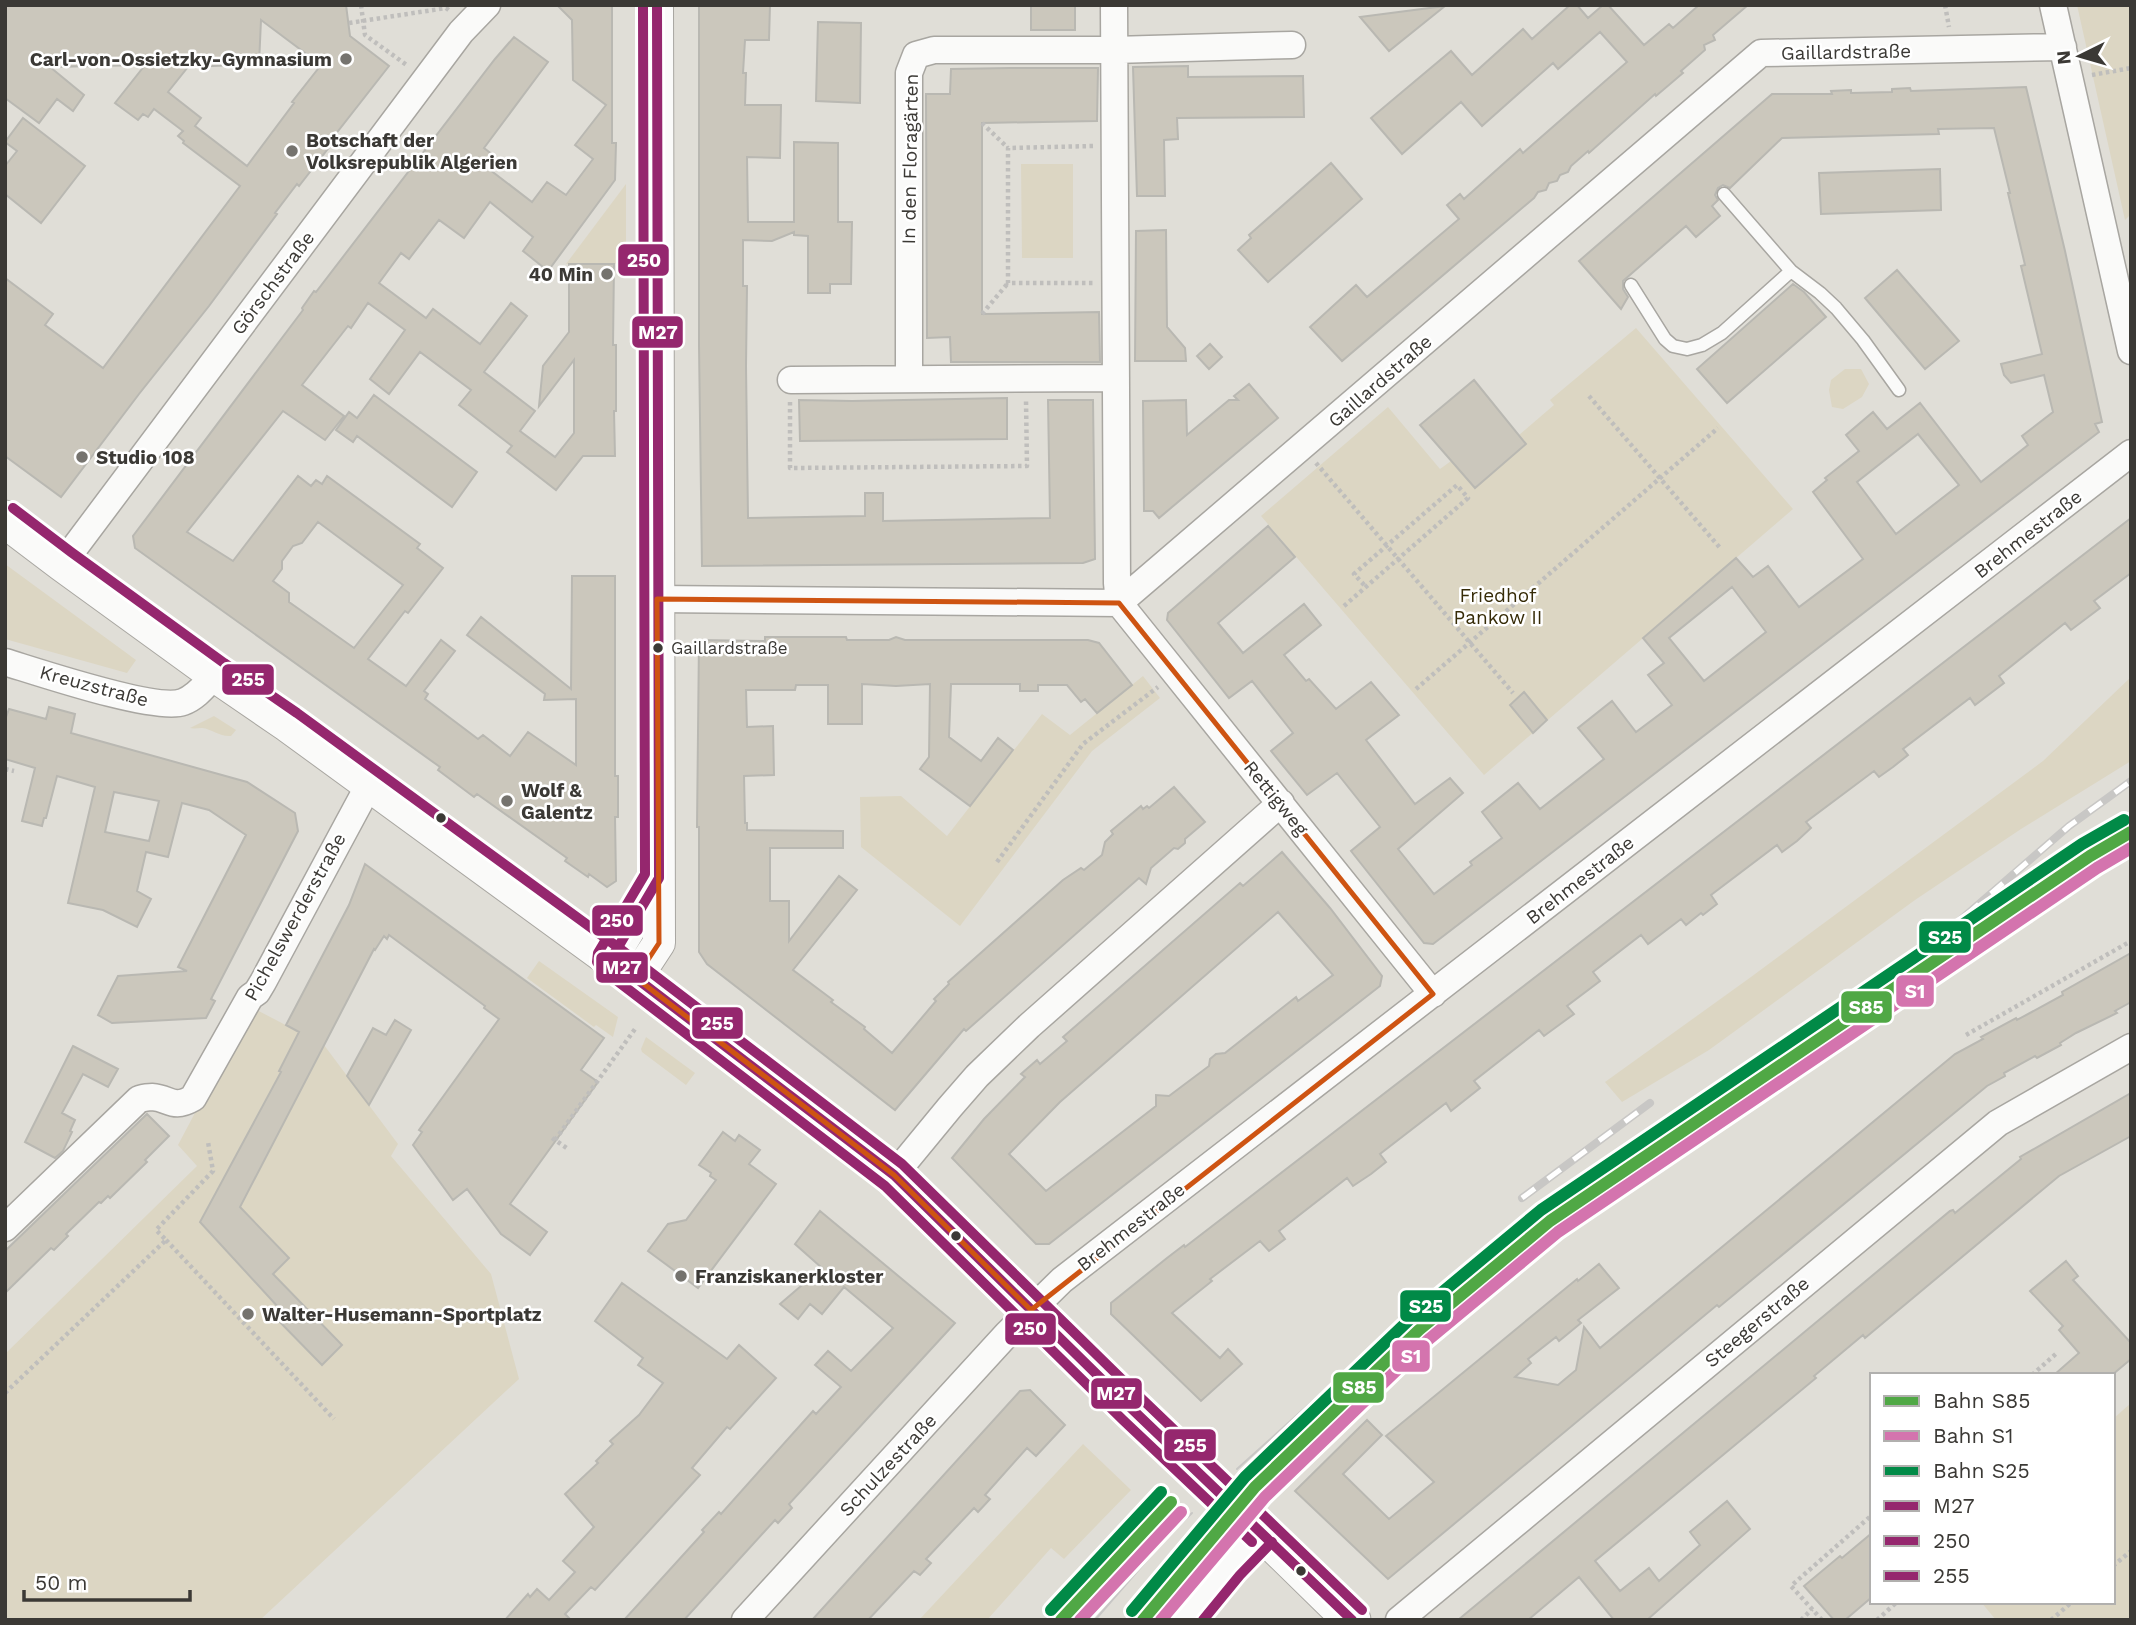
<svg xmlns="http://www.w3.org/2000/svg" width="2136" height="1625" viewBox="0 0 2136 1625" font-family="'Work Sans',sans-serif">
<rect width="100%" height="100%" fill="#e0ded7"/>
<path fill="#dcd6c3" d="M2077,5H2131V214L2125,220Z
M1021,164H1073V258H1022Z
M626,184V264H566Z
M1636,328L1793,509L1484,775L1261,516L1388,407L1440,469L1451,461L1475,488L1526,444L1519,435L1554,405L1550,400Z
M1845,369H1861L1869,384L1862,397L1843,409L1832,407L1829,390L1831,380Z
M5,564L136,660L127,673L5,639Z
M1143,676L1160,698L1092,751L960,926L861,847L860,797L901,796L947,836L1042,714L1070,735Z
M2131,677V761L2021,829L1915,900L1709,1050L1622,1102L1605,1082L1751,977L2043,761Z
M214,716L236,730L231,736C220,737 212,729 202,728C198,728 194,729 190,728Z
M539,961L618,1017L613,1037L596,1025L594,1027L527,978Z
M251,1007L324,1045L398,1144L391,1156L491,1274L519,1379L260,1620H5V1354L197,1166L178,1145Z
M646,1037L695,1073L686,1085L642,1052L641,1049Z
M2131,1403V1620H1996L1981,1602H2113V1419Z
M1083,1444L1131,1490L1064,1559L1051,1548L987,1620H919Z"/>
<path fill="#cbc7bc" stroke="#b9b8b2" stroke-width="2" fill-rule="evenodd" d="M5,5H346L350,36L389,66L328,144L330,146L299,186L297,184L275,213L277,214L209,306L139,394L61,497L5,456V278L53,314L45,325L103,368L240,186L183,143L184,141L178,136L183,131L154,109L148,117L143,114L138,120L115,103L145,65L50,67L84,95L73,111L57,99L39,123L5,98ZM261,20L321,65L292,102L294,103L247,166L195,126L201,118L168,92L188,67L259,64Z
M557,5H612V143H616L615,180L548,271L523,251L533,237L490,202L464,238L439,220L409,259L401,253L379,283L426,318L433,309L480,344L511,303L527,316L484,372L535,411L520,431L555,457L574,433V360L539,406L543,366L569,332V264H614L613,345H616V411H614L615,456H583L556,490L507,452L512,446L459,405L471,390L420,352L389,394L370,379L405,330L368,303L351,328L348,326L302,385L344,416L325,440L283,411L187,532L233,561L298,476L311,486L316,480L322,484L327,476L420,544L417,548L443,568L408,613L405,611L368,659L406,686L441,640L455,651L424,691L428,694L425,699L478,739L483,735L510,756L528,732L576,765V699L544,700L545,694L467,635L481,617L571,689L572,576H615V776H618V817H615L616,881L607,887L589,874L588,877L565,861L567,858L477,794L474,797L438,770L440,767L135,548L133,536L303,310L302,308L314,291L316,292L495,59L514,37L548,62L484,148L493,155L485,166L532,202L547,182L566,195L593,159L575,145L606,105L573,80L572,20ZM318,522L403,585L354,648L289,602V593L273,581L282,569V561L293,546L302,543Z
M699,5H770L769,40H745L743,73H746L745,105H781L780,158L747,157L748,222H794V142L838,143V222H852L851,284H830V293H808V236L794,235V232L772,241L743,240V286H747L746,366L748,518L865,516V493H883V521L1050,518L1048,400H1093L1095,559L1083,563L702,566L699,346Z
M1031,5H1075V30H1031Z
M1570,5H1577L1588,18L1603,5H1608L1644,45L1669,24L1673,28L1699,5H1748L1713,35L1715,40L1704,45L1705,50L1681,71L1683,73L1656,96L1655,94L1589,153L1588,151L1571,166L1568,172L1560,175L1557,181L1549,183L1546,190L1538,192L1534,198L1342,361L1310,327L1356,285L1367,297L1459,219L1447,205L1460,194L1464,199L1520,149L1523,153L1627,62L1600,32L1558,69L1553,63L1482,126L1461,102L1402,154L1371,118L1451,51L1472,75L1523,29L1532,39Z
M1445,6L1389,51L1360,17Z
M818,22L861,23L860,103L816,101Z
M1188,66V77L1303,76L1304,117L1177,118L1178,139L1164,140L1165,196H1137L1133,67Z
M1010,68H1098L1097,121L982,123V314L1099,312L1100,362H951L950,337L927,338L926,94H950L951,69Z
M2026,87L2065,251L2102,422L2095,424L2099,432L1433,944L1424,943L1351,851L1380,827L1337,773L1307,795L1271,751L1293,733L1252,681L1229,698L1167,620L1168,613L1268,526L1295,557L1218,623L1243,653L1304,604L1321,625L1284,655L1306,681L1309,679L1336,709L1371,682L1399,715L1366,740L1415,804L1450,778L1463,793L1398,849L1434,894L1472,865L1470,862L1502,838L1482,812L1518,783L1540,809L1604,759L1578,728L1612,701L1636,732L1672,705L1648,675L1664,663L1643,638L1736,558L1753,577L1768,566L1799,607L1863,559L1813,492L1827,480L1825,478L1859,451L1846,435L1873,412L1887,429L1920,403L1981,482L2028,445L2022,436L2053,412L2044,375L2011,383L2004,375L2001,364L2042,354L2021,266L2025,265L2008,193H2010L1994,128L1938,129L1939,134L1782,138L1730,188L1723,185L1718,188L1715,195L1718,200L1712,206L1720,216L1696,237L1686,226L1623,281V289L1628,297L1621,309L1579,261L1772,94H1832L1831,91L1851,90V93L1892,92V89L1910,88L1911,91ZM1918,434L1959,485L1896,534L1857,482ZM1732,587L1766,632L1704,681L1669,638Z
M23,118L85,166L41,223L5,194V166L17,151L5,142Z
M1331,163L1362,199L1268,282L1238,250L1251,238L1249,235Z
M1940,169L1941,210L1821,214L1819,173Z
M1166,230L1167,327L1185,348L1186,361H1135L1136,231Z
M1897,270L1959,341L1925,369L1865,298Z
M1793,284L1804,292L1826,317L1727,403L1697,369Z
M1210,344L1222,357L1209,369L1197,356Z
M1474,380L1526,444L1475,488L1420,425Z
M1249,384L1278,418L1159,518L1153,511H1144L1143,401L1186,400L1187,435L1229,400H1238L1234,396Z
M374,395L477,472L452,507L357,436L353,442L336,430L349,412L357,418Z
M1007,398V439L800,441L799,400L852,401Z
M2131,518V573L2094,601L2100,608L2071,630L2065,623L1999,676L2004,683L1975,705L1970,698L1903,749L1908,755L1893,767L1879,777L1874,771L1806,822L1811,828L1797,841L1782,852L1777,845L1711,895L1717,904L1703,915L1701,913L1686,925L1681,919L1648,944L1641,935L1593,972L1600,981L1567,1006L1574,1014L1544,1036L1539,1030L1474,1081L1480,1088L1451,1111L1446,1103L1380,1154L1386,1162L1371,1174L1353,1186L1347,1178L1279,1231L1285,1239L1269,1251L1260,1241L1210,1279L1212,1281L1172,1313L1220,1358L1228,1349L1242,1364L1201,1401L1111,1314V1303L1167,1258L1184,1245L1185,1247Z
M765,637H846L847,640H889L896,637L905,640H1088L1099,643L1132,685L1097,713L1085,699L1081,702L1067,685H1038V691H1020V684H951L949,737L981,761L998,738L1013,750L970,806L920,769L929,757L930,684L896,686L862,684V724H828V685H796L795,690H746L747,727L773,726L774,775L744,776L745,823H747V830L843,831V848H770V901H789V941L839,876L857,890L793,970L833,1000L831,1002L865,1027L864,1029L892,1053L936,1001L934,999L949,984L948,982L1063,880L1081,868L1084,870L1102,855L1105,842L1113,834L1111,831L1141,806L1143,809L1147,806L1149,808L1174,787L1205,822L1185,839V843L1178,849L1174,848L1151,868L1146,884L1139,878L966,1031L964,1029L895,1110L707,964L699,952V827H697L699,640L765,641Z
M1524,692L1547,720L1533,733L1510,705Z
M49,707L75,714L71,733L247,782L295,813L298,831L211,999L215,1001L206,1018L112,1023L98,1015L118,976L187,971L178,967L246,835L209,810L182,803L168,857L146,852L137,891L151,899L137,927L103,910L68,903L95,787L57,776L46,818H44L42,826L22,821L35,768L5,759V720L9,709L46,719ZM114,792L159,801L149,841L105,832Z
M1282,852L1330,908L1382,976L1380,986L1049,1244H1036L952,1158L984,1119L1025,1077L1021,1074L1037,1060L1040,1064L1067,1041L1063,1037L1240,883L1243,886ZM1278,912L1333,975L1298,1001L1296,997L1225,1053L1216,1054L1210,1059L1209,1066L1169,1096L1156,1095V1106L1046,1191L1009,1154L1060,1102Z
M365,864L604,1038L581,1070L598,1082L510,1204L547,1232L530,1255L501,1234L467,1189L453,1200L413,1145L422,1132L419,1130L499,1019L484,1008L485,1006L389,935L387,939L384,936L375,950L374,949L240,1207L289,1258L273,1274L342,1345L322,1365L272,1314L279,1308L200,1222L281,1072L279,1071L299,1032L286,1025L349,905Z
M2131,953V1002L2115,1011L2117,1013L2076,1033L2060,1043L2061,1045L2037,1058L2035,1056L2004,1073L2005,1076L1987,1086L1719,1307L1717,1305L1388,1579L1295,1491L1367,1420L1382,1435L1343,1474L1389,1519L1434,1482L1386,1436L1577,1279L1578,1281L1599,1264L1619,1288L1578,1320L1581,1323L1559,1341L1556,1337L1528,1359L1531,1363L1515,1377L1558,1385L1576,1370L1584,1327L1600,1348L1955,1054L1983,1039L1981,1037L2016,1018L2017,1020L2063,995L2062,992Z
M395,1020L411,1030L369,1105L347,1076L373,1028L386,1035Z
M73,1046L118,1069L108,1087L83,1074L62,1113L75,1120L70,1131L72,1132L63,1151L55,1158L25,1142Z
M2131,1093V1136L2059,1176L1865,1338L1863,1335L1814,1376L1816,1378L1595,1561L1620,1591L1649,1568L1659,1581L1700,1545L1690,1532L1727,1501L1750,1529L1647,1620H1614L1579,1577L1528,1620H1458L1950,1211L1953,1210L1955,1213L2021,1159L2020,1157Z
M147,1114L169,1136L145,1160L147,1162L110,1198L108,1196L101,1203L99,1202L66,1234L68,1236L54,1250L51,1248L5,1293V1251Z
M723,1132L735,1141L739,1135L760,1150L749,1164L776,1184L698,1288L648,1251L668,1224L686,1220L716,1180L710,1176L711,1173L699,1165Z
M820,1211L955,1323L789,1504L792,1508L778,1523L775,1520L684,1620H624L704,1532L702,1530L719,1512L721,1514L813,1411L816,1414L841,1387L815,1365L828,1351L851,1371L893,1328L844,1287L822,1314L810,1304L798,1319L780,1304L822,1268L795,1244Z
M2066,1261L2078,1276L2073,1280L2131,1343V1359L2112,1375H2054L2079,1353L2059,1330L2063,1326L2030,1291Z
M622,1283L727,1359L739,1345L776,1378L730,1429L727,1427L692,1468L700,1475L595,1590L591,1587L565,1614L571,1620H505L528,1594L530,1597L537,1589L549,1600L575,1572L563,1561L594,1527L565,1494L598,1463L596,1461L613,1444L610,1441L639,1415L663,1383L638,1365L643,1358L595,1321Z
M1030,1390L1065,1425L1036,1456L1027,1448L985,1495L990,1499L978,1512L974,1508L926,1559L931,1563L920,1575L914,1571L868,1620H812L1020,1391Z
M1872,1533V1597L1845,1620H1834L1804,1586L1840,1556L1842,1558Z"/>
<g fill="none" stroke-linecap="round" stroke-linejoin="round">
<g stroke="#a8a6a1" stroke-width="15">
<path id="service" d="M1724,194L1791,271L1820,293L1836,308L1863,340L1899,390
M1631,285L1665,339L1673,346L1687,349L1702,345L1722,333L1791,271"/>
</g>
<g stroke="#a8a6a1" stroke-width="29">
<path id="minor" d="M1114,5L1117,583L1119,603
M2053,5L2131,351
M909,378V73L916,55L934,50H1114L1292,45
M791,380L1116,378
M63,563L461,32L487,5
M657,599L1119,603L1761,53L2063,47
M1119,603L1433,994
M5,662C38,672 156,712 183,702C197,697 206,684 216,674
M894,1175L950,1107L977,1076L1029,1026L1281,803
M5,1228L139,1099C143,1098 147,1097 152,1097C170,1098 172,1110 193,1098L250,997L257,992L263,982L370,783
M745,1620L1007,1334L1062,1280L2131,453
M1185,1620L1230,1566L1262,1532
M1399,1620L1998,1123L2131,1047"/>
</g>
<g stroke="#a8a6a1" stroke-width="34">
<path id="tertiary" d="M611,959L657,883
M636,978L659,943L657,5"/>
</g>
<g stroke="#a8a6a1" stroke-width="39">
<path id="secondary" d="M5,519L63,563L216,674L289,724L611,959L894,1175L1133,1410L1262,1532L1352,1620"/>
</g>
<path stroke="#bfbebc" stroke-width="4.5" stroke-dasharray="3.5 3.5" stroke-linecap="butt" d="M361,5L365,35L408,66
M1945,5L1949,27
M349,23L446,8L451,12
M2092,75L2131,68
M982,123L1008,148
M1093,146L1008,148V283H1094
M982,314L1008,283
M1589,396L1721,549
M790,402V468L1027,466L1026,400
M1316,463L1513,693
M1344,606L1468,498L1457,485L1354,574L1366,587
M1416,689L1718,428
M5,769L14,771
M997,862L1083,744L1158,687
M1966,1035L2131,941
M552,1138L568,1149
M555,1140L635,1029
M166,1240L334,1419
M2032,1375L2058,1352
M5,1393L166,1240L156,1230L213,1171L208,1142
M2113,1566L2131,1551
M1801,1620L1812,1609
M1822,1620L1791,1586L1872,1515
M1877,1620L1897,1602
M2051,1620L2072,1602"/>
<use href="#service" stroke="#fafaf9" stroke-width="12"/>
<use href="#minor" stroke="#fafaf9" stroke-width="26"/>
<use href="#tertiary" stroke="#fafaf9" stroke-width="32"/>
<use href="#secondary" stroke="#fafaf9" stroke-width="37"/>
<path stroke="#c8c7c5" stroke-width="2" d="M1237,1469L1406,1317L1518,1229L1776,1052
M1095,1620L1167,1537L1192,1513"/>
<g stroke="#c8c7c5" stroke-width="8">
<path id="rail" d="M1892,975L1950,929L2069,826L2131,781
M1522,1198L1650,1103"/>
</g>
<use href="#rail" stroke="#fff" stroke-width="5" stroke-dasharray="16" stroke-linecap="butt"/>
<g stroke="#fff" stroke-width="16">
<path id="bus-1" d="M657,5L659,878L611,959L894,1175L1133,1410L1352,1620"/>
</g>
<g stroke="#fff" stroke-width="16">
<path id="bus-2" d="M643,5L645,874L598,953L597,962L603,970L885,1186L1123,1420L1252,1542
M1203,1620L1240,1575L1272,1542"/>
</g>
<g stroke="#fff" stroke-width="16">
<path id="bus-3" d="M13,508L71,552L224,663L297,713L619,948L902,1164L1143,1400L1362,1610"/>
</g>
<use href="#bus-1" stroke="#95276e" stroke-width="10"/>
<use href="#bus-2" stroke="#95276e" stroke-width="10"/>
<use href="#bus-3" stroke="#95276e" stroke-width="10"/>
<g stroke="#fff" stroke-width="18">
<path id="rail-1" d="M1061,1620L1171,1502
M1143,1620L1255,1487L1419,1330L1550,1221L2090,856L2131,832"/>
</g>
<g stroke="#fff" stroke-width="18">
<path id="rail-2" d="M1080,1620L1181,1512
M1161,1620L1265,1497L1428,1340L1558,1232L2097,868L2131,848"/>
</g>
<g stroke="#fff" stroke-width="18">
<path id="rail-3" d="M1051,1610L1161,1492
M1132,1611L1245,1477L1409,1320L1541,1210L2082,844L2124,820"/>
</g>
<use href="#rail-1" stroke="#50a845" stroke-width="12"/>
<use href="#rail-2" stroke="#d474ae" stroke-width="12"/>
<use href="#rail-3" stroke="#018a47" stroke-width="12"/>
</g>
<path fill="none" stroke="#ce5412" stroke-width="5" stroke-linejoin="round" d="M657,599L1119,603L1433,994L1031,1310L894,1175L636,978L659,943Z"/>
<g fill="#75736e" stroke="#fff" stroke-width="2.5">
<circle cx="346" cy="59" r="7"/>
<circle cx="292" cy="151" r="7"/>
<circle cx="607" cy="274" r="7"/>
<circle cx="82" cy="457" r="7"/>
<circle cx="507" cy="801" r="7"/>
<circle cx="681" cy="1276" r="7"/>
<circle cx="248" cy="1314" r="7"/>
</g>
<g fill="#3b3935" stroke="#fff" stroke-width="2.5">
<circle cx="658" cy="648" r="6"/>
<circle cx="441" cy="818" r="6"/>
<circle cx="956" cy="1236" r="6"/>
<circle cx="1301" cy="1571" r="6"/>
</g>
<g text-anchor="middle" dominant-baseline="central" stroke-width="5" stroke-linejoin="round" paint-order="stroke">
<g font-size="17" fill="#3b3935" stroke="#fff" text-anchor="start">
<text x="671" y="648">Gaillardstraße</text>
</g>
<g font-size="19" fill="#3b3935" stroke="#fff">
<text transform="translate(1846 52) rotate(-1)">Gaillardstraße</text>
<text transform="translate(910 159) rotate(-89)">In den Floragärten</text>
<text transform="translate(273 283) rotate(-53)">Görschstraße</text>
<text transform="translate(1380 381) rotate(-41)">Gaillardstraße</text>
<text transform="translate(2028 534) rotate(-38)">Brehmestraße</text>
<text transform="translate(94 686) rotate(15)">Kreuzstraße</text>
<text transform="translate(1276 798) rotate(51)">Rettigweg</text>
<text transform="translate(1580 880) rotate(-38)">Brehmestraße</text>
<text transform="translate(295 917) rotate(-61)">Pichelswerderstraße</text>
<text transform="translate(1131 1227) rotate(-38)">Brehmestraße</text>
<text transform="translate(1757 1322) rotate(-40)">Steegerstraße</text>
<text transform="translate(888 1465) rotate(-47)">Schulzestraße</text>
</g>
<g font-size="19" font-weight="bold" fill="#3b3935" stroke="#fff" text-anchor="start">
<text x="332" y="59" text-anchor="end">Carl-von-Ossietzky-Gymnasium</text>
<text x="306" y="140">Botschaft der<tspan x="306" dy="22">Volksrepublik Algerien</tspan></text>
<text x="593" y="274" text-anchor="end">40 Min</text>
<text x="96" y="457">Studio 108</text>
<text x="521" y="790">Wolf &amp;<tspan x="521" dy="22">Galentz</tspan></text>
<text x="695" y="1276">Franziskanerkloster</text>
<text x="262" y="1314">Walter-Husemann-Sportplatz</text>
</g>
<g font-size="19" fill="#362b07" stroke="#fff">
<text x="1498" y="595">Friedhof<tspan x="1498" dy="22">Pankow II</tspan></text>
</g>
</g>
<g stroke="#fff" stroke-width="2.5">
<rect x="617" y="243" width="53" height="34" rx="7" fill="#95276e"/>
<rect x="631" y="315" width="53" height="34" rx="7" fill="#95276e"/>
<rect x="221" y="663" width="54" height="33" rx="7" fill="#95276e"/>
<rect x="591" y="904" width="53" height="33" rx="7" fill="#95276e"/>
<rect x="1918" y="920" width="54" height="34" rx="7" fill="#018a47"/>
<rect x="595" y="951" width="54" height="33" rx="7" fill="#95276e"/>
<rect x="1895" y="974" width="40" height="34" rx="7" fill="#d474ae"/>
<rect x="1840" y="990" width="53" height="34" rx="7" fill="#50a845"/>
<rect x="691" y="1006" width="53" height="34" rx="7" fill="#95276e"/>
<rect x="1399" y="1289" width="53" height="34" rx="7" fill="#018a47"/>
<rect x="1004" y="1312" width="53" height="34" rx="7" fill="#95276e"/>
<rect x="1391" y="1339" width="40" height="34" rx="7" fill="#d474ae"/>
<rect x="1332" y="1371" width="53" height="33" rx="7" fill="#50a845"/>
<rect x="1090" y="1377" width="53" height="33" rx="7" fill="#95276e"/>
<rect x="1163" y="1428" width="54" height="34" rx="7" fill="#95276e"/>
</g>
<g font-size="19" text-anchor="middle" font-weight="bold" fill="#fff">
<text x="644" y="267">250</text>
<text x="658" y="339">M27</text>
<text x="248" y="686">255</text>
<text x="617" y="927">250</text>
<text x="1945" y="944">S25</text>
<text x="622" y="974">M27</text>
<text x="1915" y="998">S1</text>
<text x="1866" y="1014">S85</text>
<text x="717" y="1030">255</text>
<text x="1426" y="1313">S25</text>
<text x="1030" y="1335">250</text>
<text x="1411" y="1363">S1</text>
<text x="1359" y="1394">S85</text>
<text x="1116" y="1400">M27</text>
<text x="1190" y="1452">255</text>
</g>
<rect width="2136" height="1625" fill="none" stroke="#3b3935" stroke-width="14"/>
<rect x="1870" y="1373" width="245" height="231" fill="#ffffff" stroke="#b1b0ae" stroke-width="2"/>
<rect x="1884" y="1396" width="35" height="10" fill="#50a845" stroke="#b1b0ae" stroke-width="2"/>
<text x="1933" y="1408" font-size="21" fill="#3b3935">Bahn S85</text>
<rect x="1884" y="1431" width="35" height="10" fill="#d474ae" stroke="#b1b0ae" stroke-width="2"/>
<text x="1933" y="1443" font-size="21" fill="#3b3935">Bahn S1</text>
<rect x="1884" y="1466" width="35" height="10" fill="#018a47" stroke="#b1b0ae" stroke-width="2"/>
<text x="1933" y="1478" font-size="21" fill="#3b3935">Bahn S25</text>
<rect x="1884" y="1501" width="35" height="10" fill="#95276e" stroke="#b1b0ae" stroke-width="2"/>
<text x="1933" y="1513" font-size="21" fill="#3b3935">M27</text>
<rect x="1884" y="1536" width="35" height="10" fill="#95276e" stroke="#b1b0ae" stroke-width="2"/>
<text x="1933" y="1548" font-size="21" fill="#3b3935">250</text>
<rect x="1884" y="1571" width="35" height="10" fill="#95276e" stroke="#b1b0ae" stroke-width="2"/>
<text x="1933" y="1583" font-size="21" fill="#3b3935">255</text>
<g transform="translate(2080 56) rotate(265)" stroke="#ffffff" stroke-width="5" paint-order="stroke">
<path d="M0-5L12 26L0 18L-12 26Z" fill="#3b3935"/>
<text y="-10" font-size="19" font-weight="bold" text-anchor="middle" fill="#3b3935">N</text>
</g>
<path d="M24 1590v10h166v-10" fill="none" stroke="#3b3935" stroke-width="3.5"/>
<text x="35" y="1590" font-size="21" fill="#3b3935" stroke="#ffffff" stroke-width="5" paint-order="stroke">50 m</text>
</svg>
